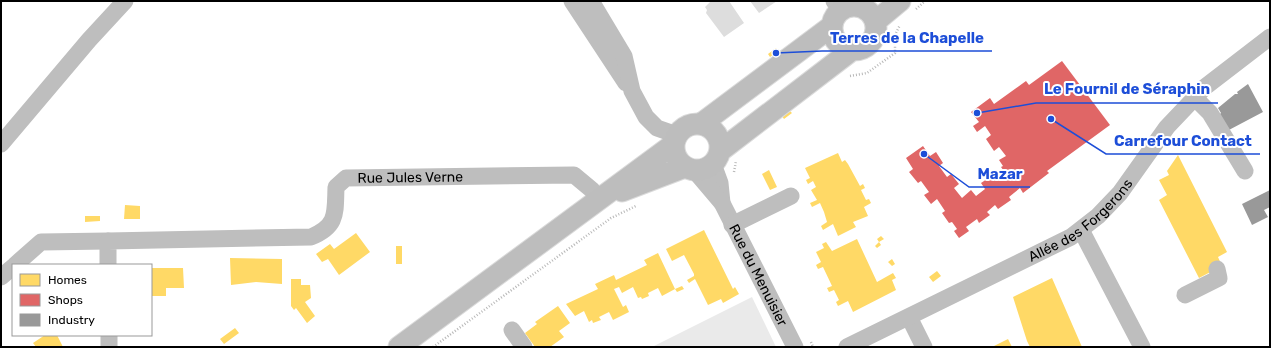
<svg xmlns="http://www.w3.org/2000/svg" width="1271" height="348" viewBox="0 0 1271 348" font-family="Rubik,sans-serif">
<rect width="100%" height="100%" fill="#fff"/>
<path fill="#eaeaea" d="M752,297L776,347H652Z"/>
<path fill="#ffd966" d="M776,48L778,51L770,57L768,54Z
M789,110L792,113L784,119L782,116Z
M838,153L842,162L845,160L848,164L860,186L863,184L865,188L861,190L866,200L869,199L871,203L864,207L868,216L853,222L856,227L838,236L833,224L823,230L821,226L827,222L824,212L820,203L812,207L810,203L817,200L811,190L816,187L813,181L808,184L806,180L810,178L805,168Z
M1178,155L1227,252L1218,257L1222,266L1199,278L1159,200L1167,195L1159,180L1169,175L1167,171Z
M769,170L777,187L770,190L762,174Z
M125,205L140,206V219H124Z
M85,216H100V221L85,222Z
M704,230L733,289L735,287L739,294L723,303L721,299L708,305L695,279L689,283L687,280L694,276V274L684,255L672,261L666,249Z
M356,233L370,252L339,275L328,259L322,262L316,254L330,244L334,249Z
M881,236L884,239L879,242L877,239Z
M857,239L877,282L893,273L896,278L892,280L896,290L853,312L848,301L838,306L836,302L839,300L834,290L829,292L827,288L832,286L823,267L818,269L816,265L821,262L816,252L824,248L822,244L826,242L832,251Z
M879,242L881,245L877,248L875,246Z
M396,246H402V264H396Z
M658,253L675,289L662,296L658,288L648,293L649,296L642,299L641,297L638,298L633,287L622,293L619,287L614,289L623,307L626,305L629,312L613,320L609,312L599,317L601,320L593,323L592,320L589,322L584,311L575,316L566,304L598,289L595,284L614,275L616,280L647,265L644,260Z
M230,258L282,259V284L256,282L231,285Z
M892,259L895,264L892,266L888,262Z
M151,268H183L184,288H166V296H151Z
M937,271L941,276L933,282L929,277Z
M1052,278L1082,347H1030L1027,341L1013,297Z
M291,279H301V285H310L311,298L305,302L315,316L307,323L296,308L294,310L291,306Z
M682,286L684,289L677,292L675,289Z
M558,306L570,323L559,331L564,337L550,347H535L525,333L537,324L535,322Z
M235,328L239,333L224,344L220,339Z
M45,335H57L63,347H36L33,343Z
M1008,339L1012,347H992Z"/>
<path fill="#e06666" d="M1062,61L1110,125L1047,171L1049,173L1023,193L1020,188L1009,197L1011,200L998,209L995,205L987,212L990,215L979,223L977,219L966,227L969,231L959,238L954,231L957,229L952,222L949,223L942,213L945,211L937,199L931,204L924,195L929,192L921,181L918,183L909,172L913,169L906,158L923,146L930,156L936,152L943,163L939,166L947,177L951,174L959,184L954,188L962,198L971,190L976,196L985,189L981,183L993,175L997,181L1006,174L1001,167L1003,166L999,160L1006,156L999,147L994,151L986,139L991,135L985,126L977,132L973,126L979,122L971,112L990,98L994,104L1026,81L1029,85Z"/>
<path fill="#999" d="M1248,84L1263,112L1227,131L1219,115L1221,113L1218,108L1235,94H1238L1237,92Z
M1270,190V207L1264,210L1268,217L1252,225L1242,204Z"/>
<path fill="#ddd" d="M711,1H729L744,23L724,37L706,13L707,10L705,7Z
M750,1H777L759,13Z"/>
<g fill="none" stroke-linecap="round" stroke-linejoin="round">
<g stroke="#dbdbdb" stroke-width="23">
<path id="major" d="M832 28a22 22 0 1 1 44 0a22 22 0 1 1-44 0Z
M876,21L900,1
M674 147a23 23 0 1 1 46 0a23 23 0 1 1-46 0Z
M701,124L832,26
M720,151L852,50
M622,191L685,167
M399,347L674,144"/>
</g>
<path stroke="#b8b8b8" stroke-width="2.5" stroke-dasharray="1 2" stroke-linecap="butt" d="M916,9L925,1
M850,76L867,73L895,53V35L900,25
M734,172L736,161
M811,342L813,347
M433,347L611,218L636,206"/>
<g stroke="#bebebe" stroke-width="17">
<path d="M572,1L626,83"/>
<path d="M591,1L624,56L632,91L646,117L657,128L677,135"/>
<path d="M834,1L841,10"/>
<path d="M1195,98L1210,113L1245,171"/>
<path d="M1,144L89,40L125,1"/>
<path d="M713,164L720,183L722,203"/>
<path id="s1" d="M694,170L722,203L795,347"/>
<path d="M732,225L791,196"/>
<path d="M1081,230L1142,347"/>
<path d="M15,265L41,242L108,241"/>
<path id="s2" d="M108,265V241L311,237C338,226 335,213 336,187L346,178L574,175L592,190L599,200"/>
<path d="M1,277L13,267"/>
<path d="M1185,295L1219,278L1217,269"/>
<path d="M909,317L924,347"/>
<path d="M512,330L524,347"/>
<path d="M109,335V347"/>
<path id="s3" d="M847,347L1071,237L1098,216L1120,193L1167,127L1205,87L1270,37"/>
</g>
<use href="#major" stroke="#bdbdbd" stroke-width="21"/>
</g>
<g text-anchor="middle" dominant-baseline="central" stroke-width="4" stroke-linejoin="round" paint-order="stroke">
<g font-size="14" fill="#000" stroke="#fff">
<text stroke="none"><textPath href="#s2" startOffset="366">Rue Jules Verne</textPath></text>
<text stroke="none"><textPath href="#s3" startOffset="267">Allée des Forgerons</textPath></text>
<text stroke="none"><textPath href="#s1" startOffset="124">Rue du Menuisier</textPath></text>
</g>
</g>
<path fill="none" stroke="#1d4ed8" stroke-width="1.5" d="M776 53L822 51H992M977 113L1036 103H1218M1051 119L1106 154H1260M924 154L969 187H1030"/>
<g fill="#1d4ed8" stroke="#fff" stroke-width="1.5">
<circle cx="776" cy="53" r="4"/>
<circle cx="977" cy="113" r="4"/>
<circle cx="1051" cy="119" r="4"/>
<circle cx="924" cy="154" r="4"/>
</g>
<g font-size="15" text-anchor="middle" font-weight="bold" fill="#1d4ed8" stroke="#fff" stroke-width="4" stroke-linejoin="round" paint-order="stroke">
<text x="907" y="43">Terres de la Chapelle</text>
<text x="1127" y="94">Le Fournil de Séraphin</text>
<text x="1183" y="146">Carrefour Contact</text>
<text x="1000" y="179">Mazar</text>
</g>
<rect width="1271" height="348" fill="none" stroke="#000000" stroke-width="4"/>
<rect x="12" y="264" width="140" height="72" fill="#ffffff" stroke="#999999"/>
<rect x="20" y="274" width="20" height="12" fill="#ffd966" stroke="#999999"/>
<text x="48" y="284" font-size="12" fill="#000000">Homes</text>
<rect x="20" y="294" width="20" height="12" fill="#e06666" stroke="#999999"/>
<text x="48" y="304" font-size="12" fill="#000000">Shops</text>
<rect x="20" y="314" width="20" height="12" fill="#999999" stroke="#999999"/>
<text x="48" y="324" font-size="12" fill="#000000">Industry</text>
</svg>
